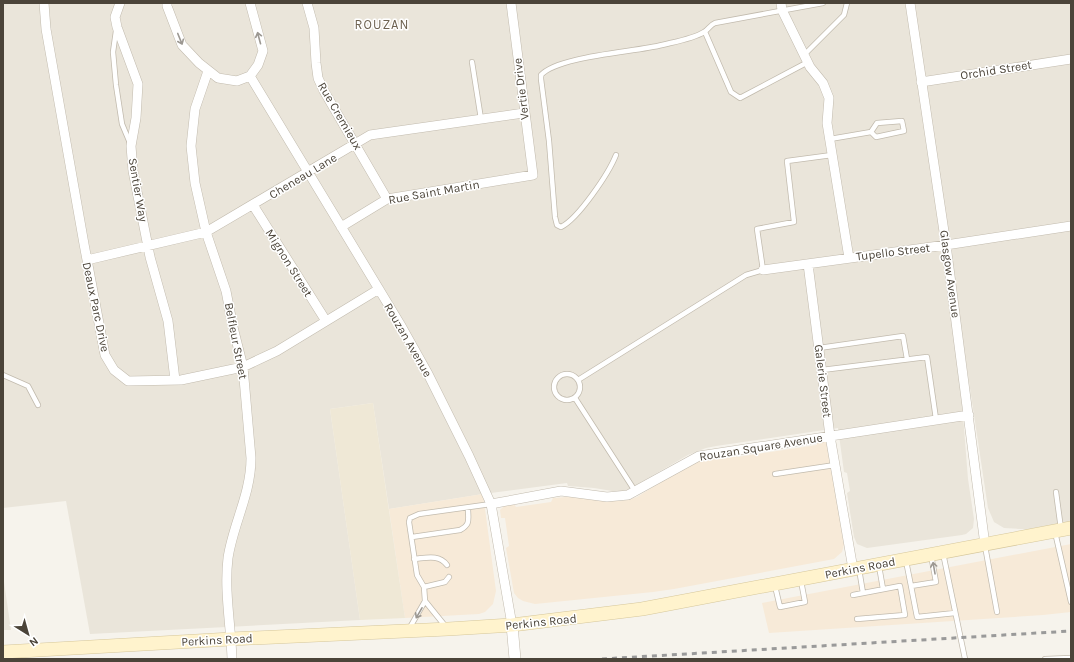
<svg xmlns="http://www.w3.org/2000/svg" width="1074" height="662" viewBox="0 0 1074 662" font-family="Karla,sans-serif">
<rect width="100%" height="100%" fill="#f6f3ec"/>
<path fill="#eae5da" d="M3,3H909L961,390L968,479L974,519L973,528L966,534L962,535L867,548L857,544L854,537L847,493L850,491L847,473L844,472L838,428L716,446L706,448L688,455L631,488L624,491L618,492L594,488L568,486L567,483L483,494L389,509L373,403L330,409L360,620L90,634L66,501L3,508Z
M912,3H1071V528L1055,531L1004,528L994,522L988,508Z
M3,575L11,630H3Z"/>
<path fill="#f7ead8" d="M825,440L828,442L829,446L844,545L842,552L834,559L674,589L653,592L535,604L523,601L518,598L514,593L506,548L509,546L505,518H501L500,510L504,506L514,504L516,507L551,502L553,498L567,497L594,498L618,501L628,500L637,497L685,467L706,458L737,453V457L817,445V442Z
M483,494L496,591L493,604L485,612L479,614L405,618L389,509Z
M1071,544V612L1043,615L769,633L762,603Z"/>
<path fill="#efe8d6" d="M373,403L405,618L360,620L330,409Z"/>
<g fill="none" stroke-linecap="round" stroke-linejoin="round">
<g stroke="#c2bbae" stroke-width="6">
<path id="service" d="M116,31L113,52L116,85L122,124L130,143
M705,32L731,92L740,98L808,62
M804,55L844,15L847,3
M472,62L481,119
M830,139L871,132L876,137L904,131L902,121L877,123L871,132
M616,155C609,173 578,219 561,227L557,225L555,217L549,141L541,79V75C558,56 635,52 662,45C674,42 693,39 704,32C708,30 710,25 715,23L823,3
M819,348L903,336L907,359
M822,370L927,357L936,419
M554 387a13 13 0 1 1 26 0a13 13 0 1 1-26 0Z
M3,375L28,386L38,405
M578,380L746,275L763,270L757,229L794,222L787,161L832,155
M575,398L635,491
M775,474L835,465
M1056,492L1061,529
M1055,532L1071,602
M412,537L460,530C471,524 468,520 468,508
M985,546L997,612
M943,553L965,659
M414,559C426,558 439,554 447,565
M906,561L911,586L936,582L931,555
M879,566L883,589
M859,569L863,593
M775,586L780,607L805,602L801,581
M911,586L917,617L955,613
M424,587L445,582L449,577
M853,595L900,586L905,615L857,619
M425,601L424,587L417,575L409,522L410,518L419,514L491,504
M409,629L425,601L446,627
M1045,659L1071,658"/>
</g>
<g stroke="#c2bbae" stroke-width="10">
<path id="minor" d="M44,3L46,29L84,244L105,355L114,370L128,381L181,380L243,367L277,351L379,289
M120,3L115,17L117,27L138,84L136,118L131,146L133,171L150,257L168,321L175,380
M167,3V6L182,45L199,63L218,78L237,81L250,76L258,65L263,51L250,3
M307,3L314,28L316,63L318,78L324,91L387,199
M781,3L782,10L810,67L823,83L829,98L827,123L849,258
M910,3L946,245L985,545
M208,71L195,109L191,146L195,183L206,232L226,291L233,327L243,367L251,458C251,494 233,524 228,558C224,591 231,626 232,659
M250,76L400,324L428,374L469,456L491,504L512,625
M921,82L1071,59
M253,205L326,321
M341,227L387,199L533,175L511,3
M87,260L206,232L370,135L524,113
M808,264L830,436L853,569
M763,270L946,245L1071,226
M491,504L561,491L607,497L628,495L699,456L969,415"/>
</g>
<g stroke="#c2bbae" stroke-width="12">
<path id="tertiary" d="M512,625L515,659"/>
</g>
<g stroke="#d6c79b" stroke-width="14">
<path id="secondary" d="M3,652L231,639L448,629L512,625L642,609L1071,528"/>
</g>
<use href="#service" stroke="#fff" stroke-width="4.5"/>
<use href="#minor" stroke="#fff" stroke-width="9"/>
<use href="#tertiary" stroke="#fff" stroke-width="11"/>
<use href="#secondary" stroke="#fff3cd" stroke-width="13"/>
<path stroke="#9a9a9a" stroke-width="3" stroke-dasharray="5 5" stroke-linecap="butt" d="M602,659L1071,631"/>
</g>
<defs><path id="oneway-shaft" d="M-6 0H5M1.5-3L5.5 0L1.5 3" fill="none" stroke-width="1.6" stroke-linecap="round" stroke-linejoin="round"/></defs>
<g stroke="#9c9892">
<use href="#oneway-shaft" transform="translate(259 38) rotate(-105)"/>
<use href="#oneway-shaft" transform="translate(180 39) rotate(68)"/>
<use href="#oneway-shaft" transform="translate(934 568) rotate(-100)"/>
<use href="#oneway-shaft" transform="translate(419 613) rotate(120)"/>
</g>
<g text-anchor="middle" dominant-baseline="central" stroke-width="3" stroke-linejoin="round" paint-order="stroke">
<g font-size="12" fill="#4b4439" stroke="#fff">
<text transform="translate(996 70) rotate(-9)">Orchid Street</text>
<text transform="translate(521 89) rotate(-97)">Vertie Drive</text>
<text transform="translate(340 116) rotate(60)">Rue Cremieux</text>
<text transform="translate(303 176) rotate(-31)">Cheneau Lane</text>
<text transform="translate(138 190) rotate(80)">Sentier Way</text>
<text transform="translate(434 192) rotate(-10)">Rue Saint Martin</text>
<text transform="translate(893 252) rotate(-7)">Tupello Street</text>
<text transform="translate(289 263) rotate(58)">Mignon Street</text>
<text transform="translate(950 274) rotate(82)">Glasgow Avenue</text>
<text transform="translate(96 307) rotate(78)">Deaux Parc Drive</text>
<text transform="translate(408 340) rotate(60)">Rouzan Avenue</text>
<text transform="translate(236 341) rotate(79)">Belfleur Street</text>
<text transform="translate(823 381) rotate(83)">Galerie Street</text>
<text transform="translate(761 447) rotate(-9)">Rouzan Square Avenue</text>
<text transform="translate(860 568) rotate(-11)">Perkins Road</text>
<text transform="translate(541 622) rotate(-6)">Perkins Road</text>
<text transform="translate(217 640) rotate(-3)">Perkins Road</text>
</g>
<g font-size="13" letter-spacing="1" fill="#6e6250" stroke="#fff">
<text x="382" y="24">ROUZAN</text>
</g>
</g>
<rect width="1074" height="662" fill="none" stroke="#4b4439" stroke-width="8"/>
<g transform="translate(28 634) rotate(143)" stroke="#ffffff" stroke-width="3" paint-order="stroke">
<path d="M0-3L7 15L0 10L-7 15Z" fill="#4b4439"/>
<text y="-6" font-size="11" font-weight="bold" text-anchor="middle" fill="#4b4439">N</text>
</g>
</svg>
